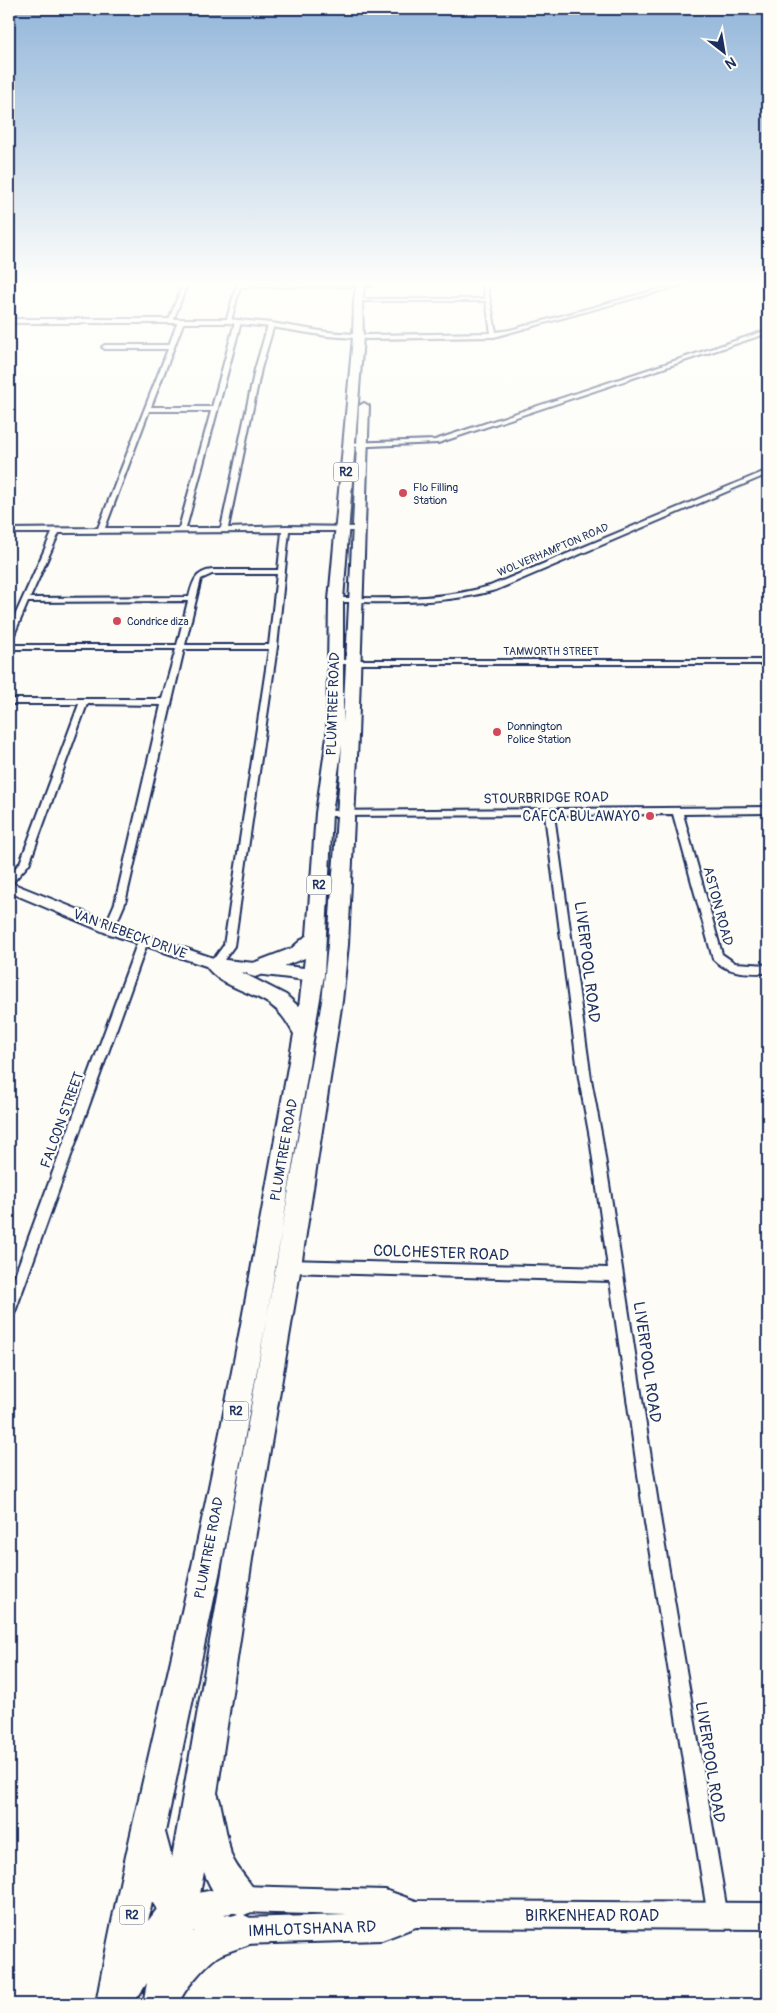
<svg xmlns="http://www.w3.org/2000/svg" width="777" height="2013" viewBox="0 0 777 2013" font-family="Pangolin,sans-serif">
<rect width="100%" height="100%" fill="#fdfcf7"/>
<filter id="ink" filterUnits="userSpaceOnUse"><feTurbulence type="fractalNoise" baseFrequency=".02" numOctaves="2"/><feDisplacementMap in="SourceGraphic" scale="10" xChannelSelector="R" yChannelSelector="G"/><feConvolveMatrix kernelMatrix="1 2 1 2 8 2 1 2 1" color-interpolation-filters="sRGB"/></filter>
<g filter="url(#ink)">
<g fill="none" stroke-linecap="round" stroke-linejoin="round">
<g stroke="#1b2f5e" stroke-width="4">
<path id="street" d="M183,284H187L173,321L168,322Z
M237,284L370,285L372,286L240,287L231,321L226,322Z
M483,284H487L496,332L510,330L678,284H685L494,337L368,339L365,337L368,335L491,333L486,301H358L356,300L358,299H485Z
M181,319L184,321L151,407H212L235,322L238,320L241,322L186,528H221L255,369L268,325L271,323L274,325L261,369L228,528L286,526L358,527L361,529L358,531H289L277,647L234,946L219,967L215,968L210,964L224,945L269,649H184L125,903L113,931L109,932L104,928L115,903L161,705L87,704L29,864L13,882L9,883V874L20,863L79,704H9V699H162L176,649H9V645H177L188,601L28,602L13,637L9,639V629L52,533H9V529L98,528L168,349H105L102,347L105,345H169L178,321ZM149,411H211L179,528H105ZM282,532L278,570H212C195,572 193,582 189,597L30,598L59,533ZM212,574H277L269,645H185L201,579Z
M768,330V333L438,443L348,447L345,445L348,443L435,440Z
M768,470V474L496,590C441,605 392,602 336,602L332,600L336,598C388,598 439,601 490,586Z
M331,660H768V664H334L330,662Z
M768,807V813L683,814L722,954L735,963L768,965V973C748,973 728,974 713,959L673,814L554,815L591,1079L602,1138L661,1523L728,1917L725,1924L718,1927L711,1924L708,1917L645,1523L610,1281L286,1272L281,1271L279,1266L281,1261L286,1260L608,1268L590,1138L579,1079L545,815L324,816L319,813L321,811Z
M143,937L148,941L16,1309L14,1314L9,1316V1291L138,941Z"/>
</g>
<g stroke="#1b2f5e" stroke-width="4">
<path id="secondary" d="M9,319H228L271,323L327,332L368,335L371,337L368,339L327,336L271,327L228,323H9Z
M9,882L114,924L216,959L314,969L319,971L321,975L319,979L314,981L215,969L104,932L9,892Z
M242,1886L385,1890L416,1901L768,1903V1929L416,1927L382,1940L240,1944L188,1930L171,1920L167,1911L171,1902C194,1892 217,1889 242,1886ZM242,1912L348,1915L240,1918L224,1914Z"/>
</g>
<g stroke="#1b2f5e" stroke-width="4">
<path id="highway" d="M357,284H365L362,300L363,337L343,600V723L359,406L364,403L369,406L358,736L348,945L342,1001L301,1266L255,1539L217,1793L220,1802L231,1855C238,1872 252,1882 259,1899L254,1911L244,1915L252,1919L257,1931L252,1943C243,1947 232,1950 222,1954C209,1960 182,1991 179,2004H143L147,1983L133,2004H96C123,1854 162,1706 194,1557C232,1384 262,1209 294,1034C288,1024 282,1013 272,1006C253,991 218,987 205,964L208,959L215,957L222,959L237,970L286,995L299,1007L305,958L255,977L248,975L245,970L248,965L292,948L307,935L316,813L327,736L329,600L353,337L354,300ZM342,745L328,945L322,1001L172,1858L165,1832L223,1556L276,1266L314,1034L324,975L332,813ZM204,1872C210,1888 221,1908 238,1914L211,1922L193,1932ZM152,1902L157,1909L148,1921Z"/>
</g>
<use href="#street" fill="#fdfcf7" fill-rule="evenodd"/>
<use href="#secondary" fill="#fdfcf7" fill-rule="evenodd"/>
<use href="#highway" fill="#fdfcf7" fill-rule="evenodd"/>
</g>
</g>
<linearGradient id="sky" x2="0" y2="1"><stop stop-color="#93b6da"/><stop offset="0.5" stop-color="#fefefb"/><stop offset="1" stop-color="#fefefb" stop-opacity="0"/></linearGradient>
<rect width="777" height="566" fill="url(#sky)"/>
<g fill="#d1495b" stroke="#fdfcf7" stroke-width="2">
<circle cx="403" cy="493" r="5"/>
<circle cx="117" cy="621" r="5"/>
<circle cx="497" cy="732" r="5"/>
<circle cx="650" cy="816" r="5"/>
</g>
<g text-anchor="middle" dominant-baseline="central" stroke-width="4.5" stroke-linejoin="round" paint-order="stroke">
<g font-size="11" fill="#1b2f5e" stroke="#fdfcf7" text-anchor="start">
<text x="413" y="487">Flo Filling<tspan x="413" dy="13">Station</tspan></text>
<text x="127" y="621">Condrice diza</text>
<text x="507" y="726">Donnington<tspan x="507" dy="13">Police Station</tspan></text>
</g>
<g font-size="11" fill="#1b2f5e" stroke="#fdfcf7">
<text transform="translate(553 550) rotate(-23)">WOLVERHAMPTON ROAD</text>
<text x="551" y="651">TAMWORTH STREET</text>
</g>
<g fill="#fdfcf7" stroke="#5f6c8c" stroke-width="1">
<rect x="333.5" y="462.5" width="25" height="19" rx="4"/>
<rect x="306.5" y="875.5" width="25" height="19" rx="4"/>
<rect x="223.5" y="1401.5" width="25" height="19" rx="4"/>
<rect x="119.5" y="1905.5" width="25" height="19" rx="4"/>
</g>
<g font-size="12" font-weight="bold" fill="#1b2f5e">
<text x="346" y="472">R2</text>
<text x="319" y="885">R2</text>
<text x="236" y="1411">R2</text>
<text x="132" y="1915">R2</text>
</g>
<g font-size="14" fill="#1b2f5e" stroke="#fdfcf7">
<text transform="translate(333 704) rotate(-88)">PLUMTREE ROAD</text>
<text transform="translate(546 798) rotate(-1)">STOURBRIDGE ROAD</text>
<text transform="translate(718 906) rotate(75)">ASTON ROAD</text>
<text transform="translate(130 934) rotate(20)">VAN RIEBECK DRIVE</text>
<text transform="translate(62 1120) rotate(-70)">FALCON STREET</text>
<text transform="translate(284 1150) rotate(-80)">PLUMTREE ROAD</text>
<text transform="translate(209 1548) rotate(-79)">PLUMTREE ROAD</text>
</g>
<g font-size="14" fill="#1b2f5e" stroke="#fdfcf7" text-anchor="end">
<text x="640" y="816">CAFCA BULAWAYO</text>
</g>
<g font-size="16" fill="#1b2f5e" stroke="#fdfcf7">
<text transform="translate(587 962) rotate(83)">LIVERPOOL ROAD</text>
<text transform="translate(441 1253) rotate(2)">COLCHESTER ROAD</text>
<text transform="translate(647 1362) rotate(82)">LIVERPOOL ROAD</text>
<text transform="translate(710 1762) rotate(81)">LIVERPOOL ROAD</text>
<text x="592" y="1916">BIRKENHEAD ROAD</text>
<text transform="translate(312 1929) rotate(-2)">IMHLOTSHANA RD</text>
</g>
</g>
<rect width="777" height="2013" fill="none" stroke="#fdfcf7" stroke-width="30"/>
<rect x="15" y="15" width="747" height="1983" fill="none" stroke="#1b2f5e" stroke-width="2" filter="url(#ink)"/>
<g transform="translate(724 52) rotate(149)" stroke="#fdfcf7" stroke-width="4" paint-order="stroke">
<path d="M0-4L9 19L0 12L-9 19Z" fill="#1b2f5e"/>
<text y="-8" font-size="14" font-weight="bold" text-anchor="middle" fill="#1b2f5e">N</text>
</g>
</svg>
